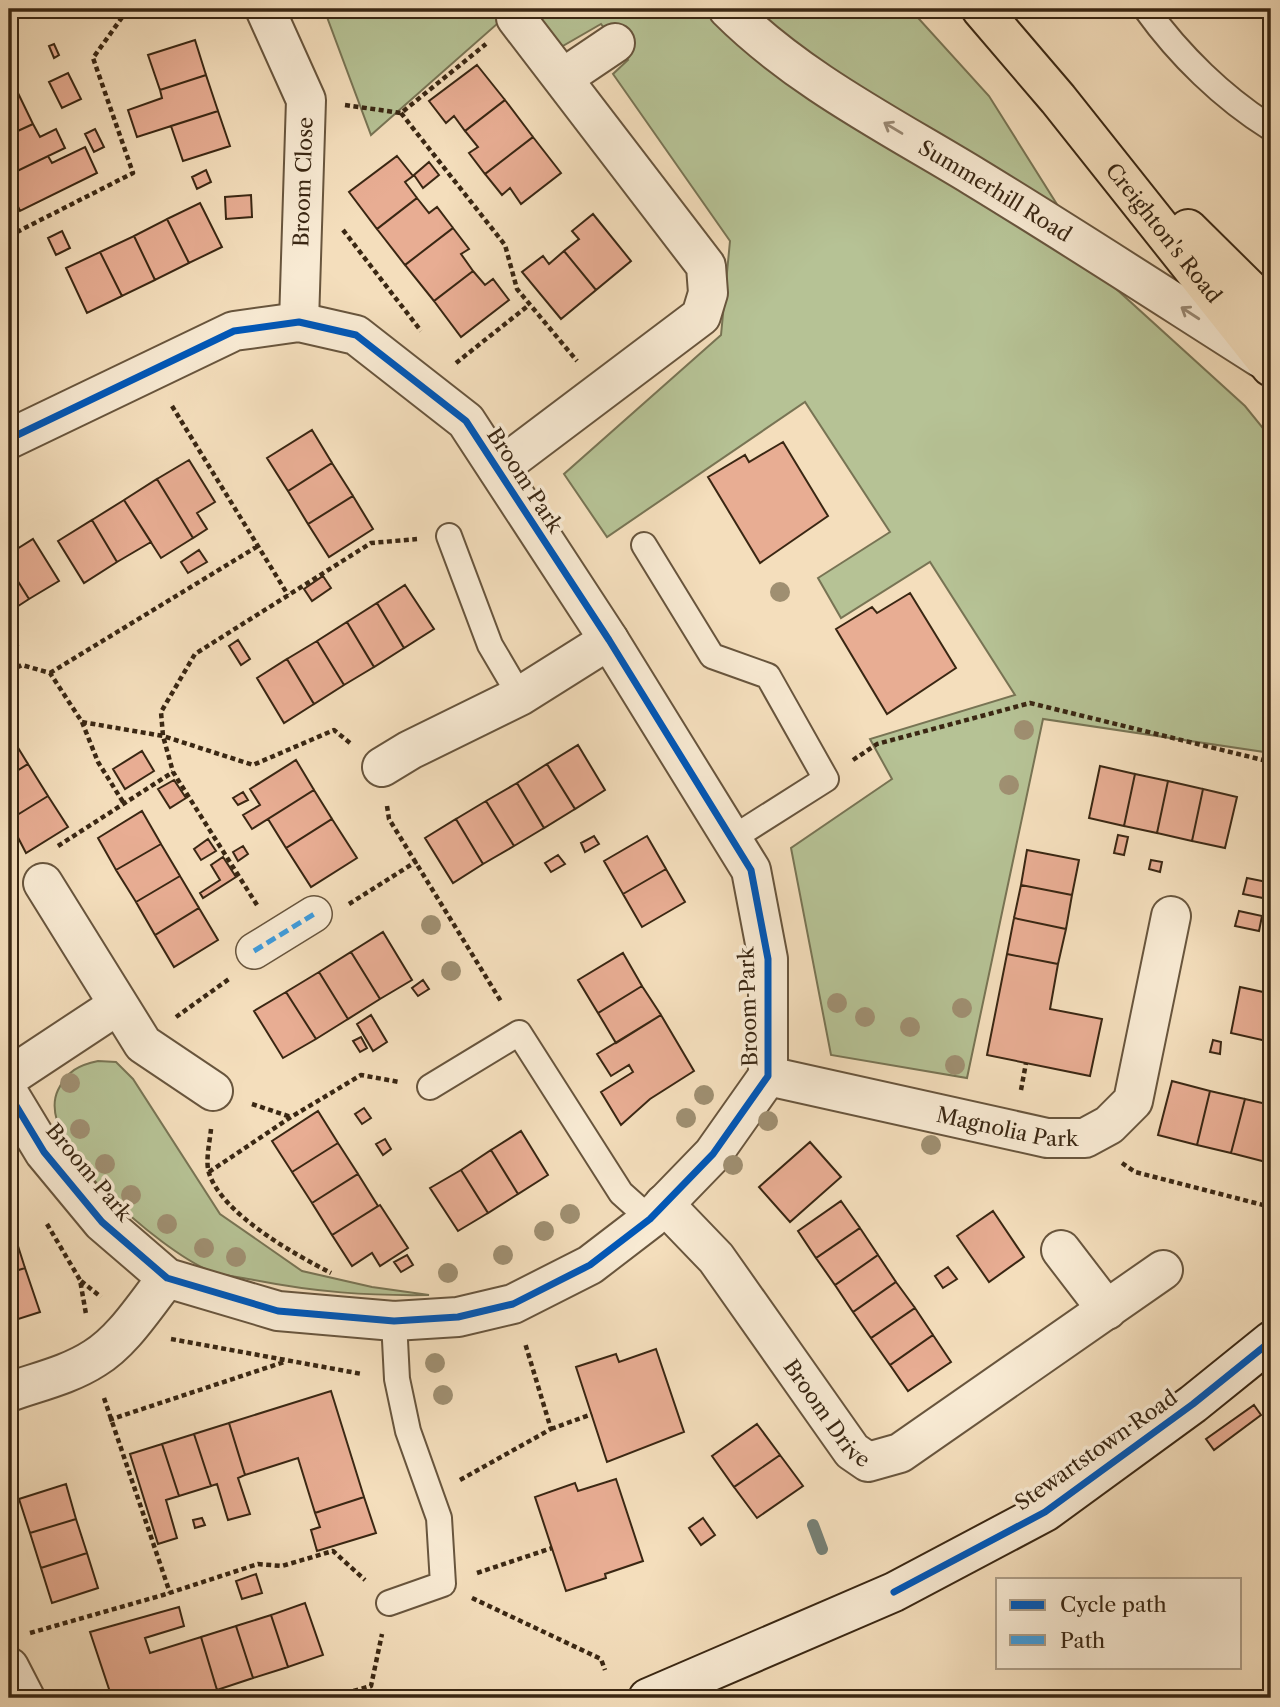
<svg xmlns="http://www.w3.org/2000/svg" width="1280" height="1707" viewBox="0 0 1280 1707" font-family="'Libre Caslon Text',serif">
<rect width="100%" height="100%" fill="#f4debc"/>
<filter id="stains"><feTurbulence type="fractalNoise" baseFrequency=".00286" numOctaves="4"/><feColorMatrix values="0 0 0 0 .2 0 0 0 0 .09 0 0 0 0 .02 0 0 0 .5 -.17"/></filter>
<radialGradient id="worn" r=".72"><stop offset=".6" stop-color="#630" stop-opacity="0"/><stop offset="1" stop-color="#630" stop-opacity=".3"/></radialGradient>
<path fill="#b6c295" stroke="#787454" stroke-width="2" d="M324,9H514L371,135Z
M526,9H910L989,96L1102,276L1245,406L1271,438V753L1043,719L967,1078L831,1055L791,848L892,779L870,739L1015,695L930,562L841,618L818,578L890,532L805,402L607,537L564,474L721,335L730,241L613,74L628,60L601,24L561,47Z
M98,1061L116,1062L133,1079L220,1214L302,1271L372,1287L429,1295C367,1296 315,1292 254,1280C240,1277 222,1276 208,1270C163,1251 32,1144 58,1090C67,1071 79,1065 98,1061Z"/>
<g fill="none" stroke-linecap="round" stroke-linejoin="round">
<path stroke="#768075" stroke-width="12" d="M813,1525L822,1549"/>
</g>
<path fill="#e8ad93" stroke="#3a2713" stroke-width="2" d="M195,40L206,75L160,90L148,55Z
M54,44L59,55L54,58L49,46Z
M477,65L505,100L465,131L454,116L446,123L429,101Z
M68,73L81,99L62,108L49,82Z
M9,74L17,91L9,95Z
M206,75L218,111L137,137L128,110L162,98L160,90Z
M17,91L33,124L9,135V95Z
M505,100L533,137L485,174L469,153L478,147L465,131Z
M218,111L230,146L183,161L171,126Z
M33,124L40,137L56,129L65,148L9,175V135Z
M95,129L104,147L94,152L85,134Z
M533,137L561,173L521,204L510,188L502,195L485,174Z
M85,147L97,173L20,211L9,187V175L48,156L52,163Z
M397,156L413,176L405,182L417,198L377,229L349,192Z
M429,162L439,175L423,188L414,175Z
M206,170L211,182L197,189L192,177Z
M251,195L252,217L226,219L225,197Z
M417,198L429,213L437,207L453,228L405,265L377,229Z
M200,203L222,247L189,263L167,219Z
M593,214L631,261L596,290L564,251L579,239L572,231Z
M167,219L189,263L155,280L134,236Z
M453,228L469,249L461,254L473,271L434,301L405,265Z
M62,231L70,248L56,255L48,238Z
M134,236L155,280L122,296L100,252Z
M564,251L596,290L561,319L522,272L543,256L549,264Z
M100,252L122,296L87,313L66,268Z
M473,271L485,285L493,279L509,300L461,337L434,301Z
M312,430L332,463L288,491L267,458Z
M783,442L828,516L760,563L708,477L745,455L749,462Z
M189,460L215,502L197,513L207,529L193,538L157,479Z
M332,463L353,496L308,524L288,491Z
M157,479L193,538L161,558L124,500Z
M353,496L373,529L329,557L308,524Z
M124,500L151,542L117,562L92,520Z
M92,520L117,562L84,583L58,541Z
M33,539L59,581L29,599L9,567V554Z
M199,550L207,562L188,573L181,562Z
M9,567L29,599L9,612Z
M323,576L331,588L312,601L304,589Z
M405,585L434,629L404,648L377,603Z
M910,593L956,668L887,714L836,629L872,607L877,613Z
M377,603L404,648L374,667L347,622Z
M347,622L374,667L344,685L317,641Z
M12,636L18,645L9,651V638Z
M238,640L250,659L241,665L229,646Z
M317,641L344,685L314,704L287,659Z
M287,659L314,704L284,723L257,678Z
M9,733L28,764L9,776Z
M578,745L605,790L575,809L547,764Z
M142,751L154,771L125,789L113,769Z
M296,760L314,790L252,829L243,815L260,805L250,789Z
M28,764L48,796L9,820V776Z
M547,764L575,809L544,828L517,783Z
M1100,766L1135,774L1124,826L1089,818Z
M1135,774L1168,781L1157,833L1124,826Z
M174,780L186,798L170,808L158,789Z
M1168,781L1203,789L1192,841L1157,833Z
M517,783L544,828L514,846L486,801Z
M1203,789L1237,797L1225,848L1192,841Z
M314,790L332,819L286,848L268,819Z
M243,792L248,800L238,805L233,798Z
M48,796L68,827L26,853L9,820Z
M486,801L514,846L483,864L456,819Z
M142,811L161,844L116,870L98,838Z
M332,819L357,858L311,887L286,848Z
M456,819L483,864L453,883L425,838Z
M1118,835L1128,837L1124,855L1114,853Z
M594,836L599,844L585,852L581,843Z
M647,836L666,869L623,894L604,861Z
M208,839L216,851L201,860L194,849Z
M161,844L180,876L136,902L116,870Z
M243,846L248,854L238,861L233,852Z
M1027,850L1079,860L1072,895L1021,885Z
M558,855L565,864L551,872L545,863Z
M223,857L236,877L203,898L200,893L220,880L211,865Z
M1151,860L1162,862L1160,872L1149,869Z
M666,869L685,902L642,927L623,894Z
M180,876L199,908L155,935L136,902Z
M1247,878L1267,882L1263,898L1243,894Z
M1021,885L1072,895L1066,929L1014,918Z
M199,908L218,940L174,967L155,935Z
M1239,911L1262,916L1259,931L1235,926Z
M1014,918L1066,929L1058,964L1007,954Z
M383,932L412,980L380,999L351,952Z
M351,952L380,999L348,1019L319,972Z
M623,953L642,986L598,1013L578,980Z
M1007,954L1058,964L1050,1009L1102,1019L1090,1076L987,1055Z
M319,972L348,1019L316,1039L286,992Z
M423,980L429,989L418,996L412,988Z
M642,986L661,1015L616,1043L598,1013Z
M1270,986L1271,1042L1231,1033L1240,987L1268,993Z
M286,992L316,1039L283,1058L254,1011Z
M371,1015L387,1042L373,1051L357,1024Z
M661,1015L694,1071L650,1099L621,1125L601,1092L633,1072L629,1065L611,1076L597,1054Z
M361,1037L367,1048L360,1052L353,1041Z
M1213,1040L1221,1042L1220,1054L1210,1052Z
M1172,1081L1210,1091L1197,1145L1158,1135Z
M1210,1091L1245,1099L1231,1153L1197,1145Z
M1245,1099L1271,1105V1142L1266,1162L1231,1153Z
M364,1108L371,1118L362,1124L355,1114Z
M318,1111L338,1143L292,1172L272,1141Z
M521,1131L548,1175L518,1194L491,1150Z
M385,1139L391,1149L383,1155L376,1144Z
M810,1142L841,1177L790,1222L759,1187Z
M338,1143L358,1174L312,1203L292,1172Z
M491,1150L518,1194L488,1213L461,1170Z
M461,1170L488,1213L458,1231L430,1188Z
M358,1174L378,1206L332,1235L312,1203Z
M841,1201L860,1228L816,1258L798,1231Z
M380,1205L408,1248L380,1266L372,1253L352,1266L332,1235Z
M993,1211L1024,1257L989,1282L957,1236Z
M11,1224L25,1268L9,1273V1225Z
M860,1228L878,1255L835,1285L816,1258Z
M407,1255L413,1265L401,1272L394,1262Z
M878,1255L896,1282L853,1312L835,1285Z
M948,1267L957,1279L943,1288L935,1276Z
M25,1268L40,1312L9,1322V1273Z
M896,1282L915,1308L871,1338L853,1312Z
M915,1308L933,1335L890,1365L871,1338Z
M933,1335L951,1362L908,1391L890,1365Z
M656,1349L684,1432L607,1462L576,1367L616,1354L619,1362Z
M331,1391L364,1497L315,1513L298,1458L245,1475L229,1423Z
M1254,1405L1261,1415L1214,1450L1206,1439Z
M229,1423L245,1475L238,1478L250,1514L228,1520L217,1484L211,1486L194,1434Z
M757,1424L780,1455L734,1487L712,1456Z
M194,1434L211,1486L179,1496L162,1444Z
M162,1444L179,1496L166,1500L177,1538L158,1544L130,1454Z
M780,1455L803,1486L757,1518L734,1487Z
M616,1479L643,1561L605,1574L606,1578L566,1591L535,1497L575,1483L578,1491Z
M66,1484L76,1519L30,1533L19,1499Z
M364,1497L376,1533L317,1551L311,1530L320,1527L315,1513Z
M202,1518L205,1525L195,1528L193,1520Z
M703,1518L715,1535L701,1545L689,1528Z
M76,1519L87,1553L41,1568L30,1533Z
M87,1553L98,1588L52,1603L41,1568Z
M256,1574L262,1593L242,1599L236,1581Z
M305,1603L323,1655L288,1667L271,1615Z
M179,1607L184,1626L145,1638L150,1653L201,1637L217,1690L190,1698H112L90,1632Z
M271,1615L288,1667L253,1678L236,1626Z
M236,1626L253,1678L217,1690L201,1637Z"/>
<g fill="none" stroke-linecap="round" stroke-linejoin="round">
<g stroke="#68553d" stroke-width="28">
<path id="service" d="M1146,9C1179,55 1223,98 1271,128
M449,536L490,645L520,696
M644,545L712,656L768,676L826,779L733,838
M430,1087L519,1033L621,1193L650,1219
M389,1603L443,1584L439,1518L408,1431L397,1379L394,1321"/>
</g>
<g stroke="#68553d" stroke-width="38">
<path id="pedestrian" d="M254,951L314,914"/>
</g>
<g stroke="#68553d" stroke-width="42">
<g id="minor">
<path d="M265,9L306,100L299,322"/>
<path id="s1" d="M728,9C798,79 889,125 973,176C1070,235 1165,297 1261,358"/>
<path d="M563,78L615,43"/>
<path d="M9,439L234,331L299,322L356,335L466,421L609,640L751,870L768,959V1076L713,1154L650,1219L590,1265L513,1304L458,1317L394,1321L278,1311L167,1278L102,1222L44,1152L9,1094"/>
<path d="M498,469L701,316L708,293L706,266L516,18"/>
<path d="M382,767L410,750L520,696L609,640"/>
<path d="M43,883L143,1044L213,1091"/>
<path id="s2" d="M768,1076L1047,1138H1085L1109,1125L1133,1101L1171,916"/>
<path d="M9,1077L118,1005"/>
<path id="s3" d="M664,1204L716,1258L852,1451L868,1462L900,1453L1163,1270"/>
<path d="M1061,1250L1107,1310"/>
<path d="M9,1392C37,1382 69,1375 95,1358C124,1340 145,1305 167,1278"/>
<path d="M9,1667L25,1698"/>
</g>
</g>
<g stroke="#3a2713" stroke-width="42">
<path id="secondary" d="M648,1698L894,1592L1045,1512L1193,1404L1271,1341"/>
</g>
<g stroke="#3a2713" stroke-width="42">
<g id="trunk">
<path id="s4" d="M981,9L1058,99L1271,367"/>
<path d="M1188,229L1271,311"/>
</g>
</g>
<path stroke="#3a2713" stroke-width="4.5" stroke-dasharray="5 3.5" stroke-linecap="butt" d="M345,105L401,113L486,44
M401,113L505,245L517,289L577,361
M343,230L421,331
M9,236L133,173L93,58L128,9
M456,363L529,305
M172,406L288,595
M9,671L22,665L50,673L82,722L163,736L253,765L334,730L350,743
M50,673L258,546
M82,722L98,762L123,802
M853,760L877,744L1030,703L1271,762
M387,806L389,819L502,1003
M58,846L173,772
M349,904L417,861
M257,905L173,772L163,736L161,712L195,654L371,543L417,539
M176,1017L229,979
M1021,1090L1026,1063
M252,1104L291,1117
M211,1129C210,1141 205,1161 209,1173C222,1214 294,1254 331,1273
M1122,1163L1135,1172L1271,1207
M209,1172L291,1117L361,1075L399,1082
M47,1224L80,1280L86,1314
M81,1281L101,1297
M171,1339L362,1374
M104,1398L170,1593
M109,1420L284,1362
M551,1429L592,1414
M460,1480L551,1429L525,1343
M477,1573L552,1548
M472,1598L601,1659L605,1670
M30,1633L163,1595L258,1564L282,1566L333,1551L365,1580
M329,1698L371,1686L382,1634"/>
<use href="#service" stroke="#f8ead3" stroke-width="24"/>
<use href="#pedestrian" stroke="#f8ead3" stroke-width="35"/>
<use href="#minor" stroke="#f8ead3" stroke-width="38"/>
<use href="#secondary" stroke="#f8ead3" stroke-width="38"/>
<use href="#trunk" stroke="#f4debc" stroke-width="38"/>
<path stroke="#3e9cde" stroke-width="5" stroke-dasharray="10 5" stroke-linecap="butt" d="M254,951L314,914"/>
<g stroke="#f8ead3" stroke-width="11">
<path id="cycleway" d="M9,439L234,331L299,322L356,335L466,421L609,640L751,870L768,959V1076L713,1154L650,1219L590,1265L513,1304L458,1317L394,1321L278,1311L167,1278L102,1222L44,1152L9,1094
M894,1592L1045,1512L1193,1404L1271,1341"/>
</g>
<use href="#cycleway" stroke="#0057b8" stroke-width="7"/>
</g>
<g fill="#9f8f71">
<circle cx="780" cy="592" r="10"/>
<circle cx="1024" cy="730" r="10"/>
<circle cx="1009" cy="785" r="10"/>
<circle cx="431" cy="925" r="10"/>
<circle cx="451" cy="971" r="10"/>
<circle cx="837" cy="1003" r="10"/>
<circle cx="962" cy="1008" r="10"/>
<circle cx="865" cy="1017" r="10"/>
<circle cx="910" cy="1027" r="10"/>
<circle cx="955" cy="1065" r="10"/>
<circle cx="70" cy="1083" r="10"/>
<circle cx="704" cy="1095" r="10"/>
<circle cx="686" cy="1118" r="10"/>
<circle cx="768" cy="1121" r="10"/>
<circle cx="80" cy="1129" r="10"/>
<circle cx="931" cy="1145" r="10"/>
<circle cx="105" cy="1164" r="10"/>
<circle cx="733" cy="1165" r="10"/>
<circle cx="131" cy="1195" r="10"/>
<circle cx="570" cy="1214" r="10"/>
<circle cx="167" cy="1224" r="10"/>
<circle cx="544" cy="1231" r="10"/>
<circle cx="204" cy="1248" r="10"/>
<circle cx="503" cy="1255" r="10"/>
<circle cx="236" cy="1257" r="10"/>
<circle cx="448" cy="1273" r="10"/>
<circle cx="435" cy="1363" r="10"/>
<circle cx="443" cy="1395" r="10"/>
</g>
<defs><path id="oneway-shaft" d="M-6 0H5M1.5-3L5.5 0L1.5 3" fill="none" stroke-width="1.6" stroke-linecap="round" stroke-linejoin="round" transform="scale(1.75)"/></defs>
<g stroke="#998873">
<use href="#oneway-shaft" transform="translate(893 128) rotate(-149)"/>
<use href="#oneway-shaft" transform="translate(1190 313) rotate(-147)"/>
</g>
<g text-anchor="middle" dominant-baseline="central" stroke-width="7" stroke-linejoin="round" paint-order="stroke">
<g font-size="21" fill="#3a2713" stroke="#f8ead3">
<text transform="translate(303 182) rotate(-88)">Broom Close</text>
<text stroke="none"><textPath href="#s1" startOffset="324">Summerhill Road</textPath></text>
<text stroke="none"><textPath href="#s4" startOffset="289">Creighton's Road</textPath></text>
<text transform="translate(525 480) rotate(57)">Broom Park</text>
<text transform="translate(748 1007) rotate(-92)">Broom Park</text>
<text stroke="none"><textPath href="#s2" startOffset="245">Magnolia Park</textPath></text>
<text transform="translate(89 1172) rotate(50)">Broom Park</text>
<text stroke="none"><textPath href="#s3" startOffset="266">Broom Drive</textPath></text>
<text transform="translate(1096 1450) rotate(-35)">Stewartstown Road</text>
</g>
</g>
<rect width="1280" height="1707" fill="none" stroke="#f4debc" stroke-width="35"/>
<rect x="10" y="10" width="1259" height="1686" fill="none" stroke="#3a2713" stroke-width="3.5"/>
<rect x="18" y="18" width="1245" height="1672" fill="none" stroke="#3a2713" stroke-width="2"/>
<rect x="996" y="1578" width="245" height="91" fill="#f8ead3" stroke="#ac9c86" stroke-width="2"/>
<rect x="1010" y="1600" width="35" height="10" fill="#0057b8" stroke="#ac9c86" stroke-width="2"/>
<text x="1060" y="1612" font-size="21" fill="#3a2713">Cycle path</text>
<rect x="1010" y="1635" width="35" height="10" fill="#3e9cde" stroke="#ac9c86" stroke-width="2"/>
<text x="1060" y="1648" font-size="21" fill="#3a2713">Path</text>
<rect width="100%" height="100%" filter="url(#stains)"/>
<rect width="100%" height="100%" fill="url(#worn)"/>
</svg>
